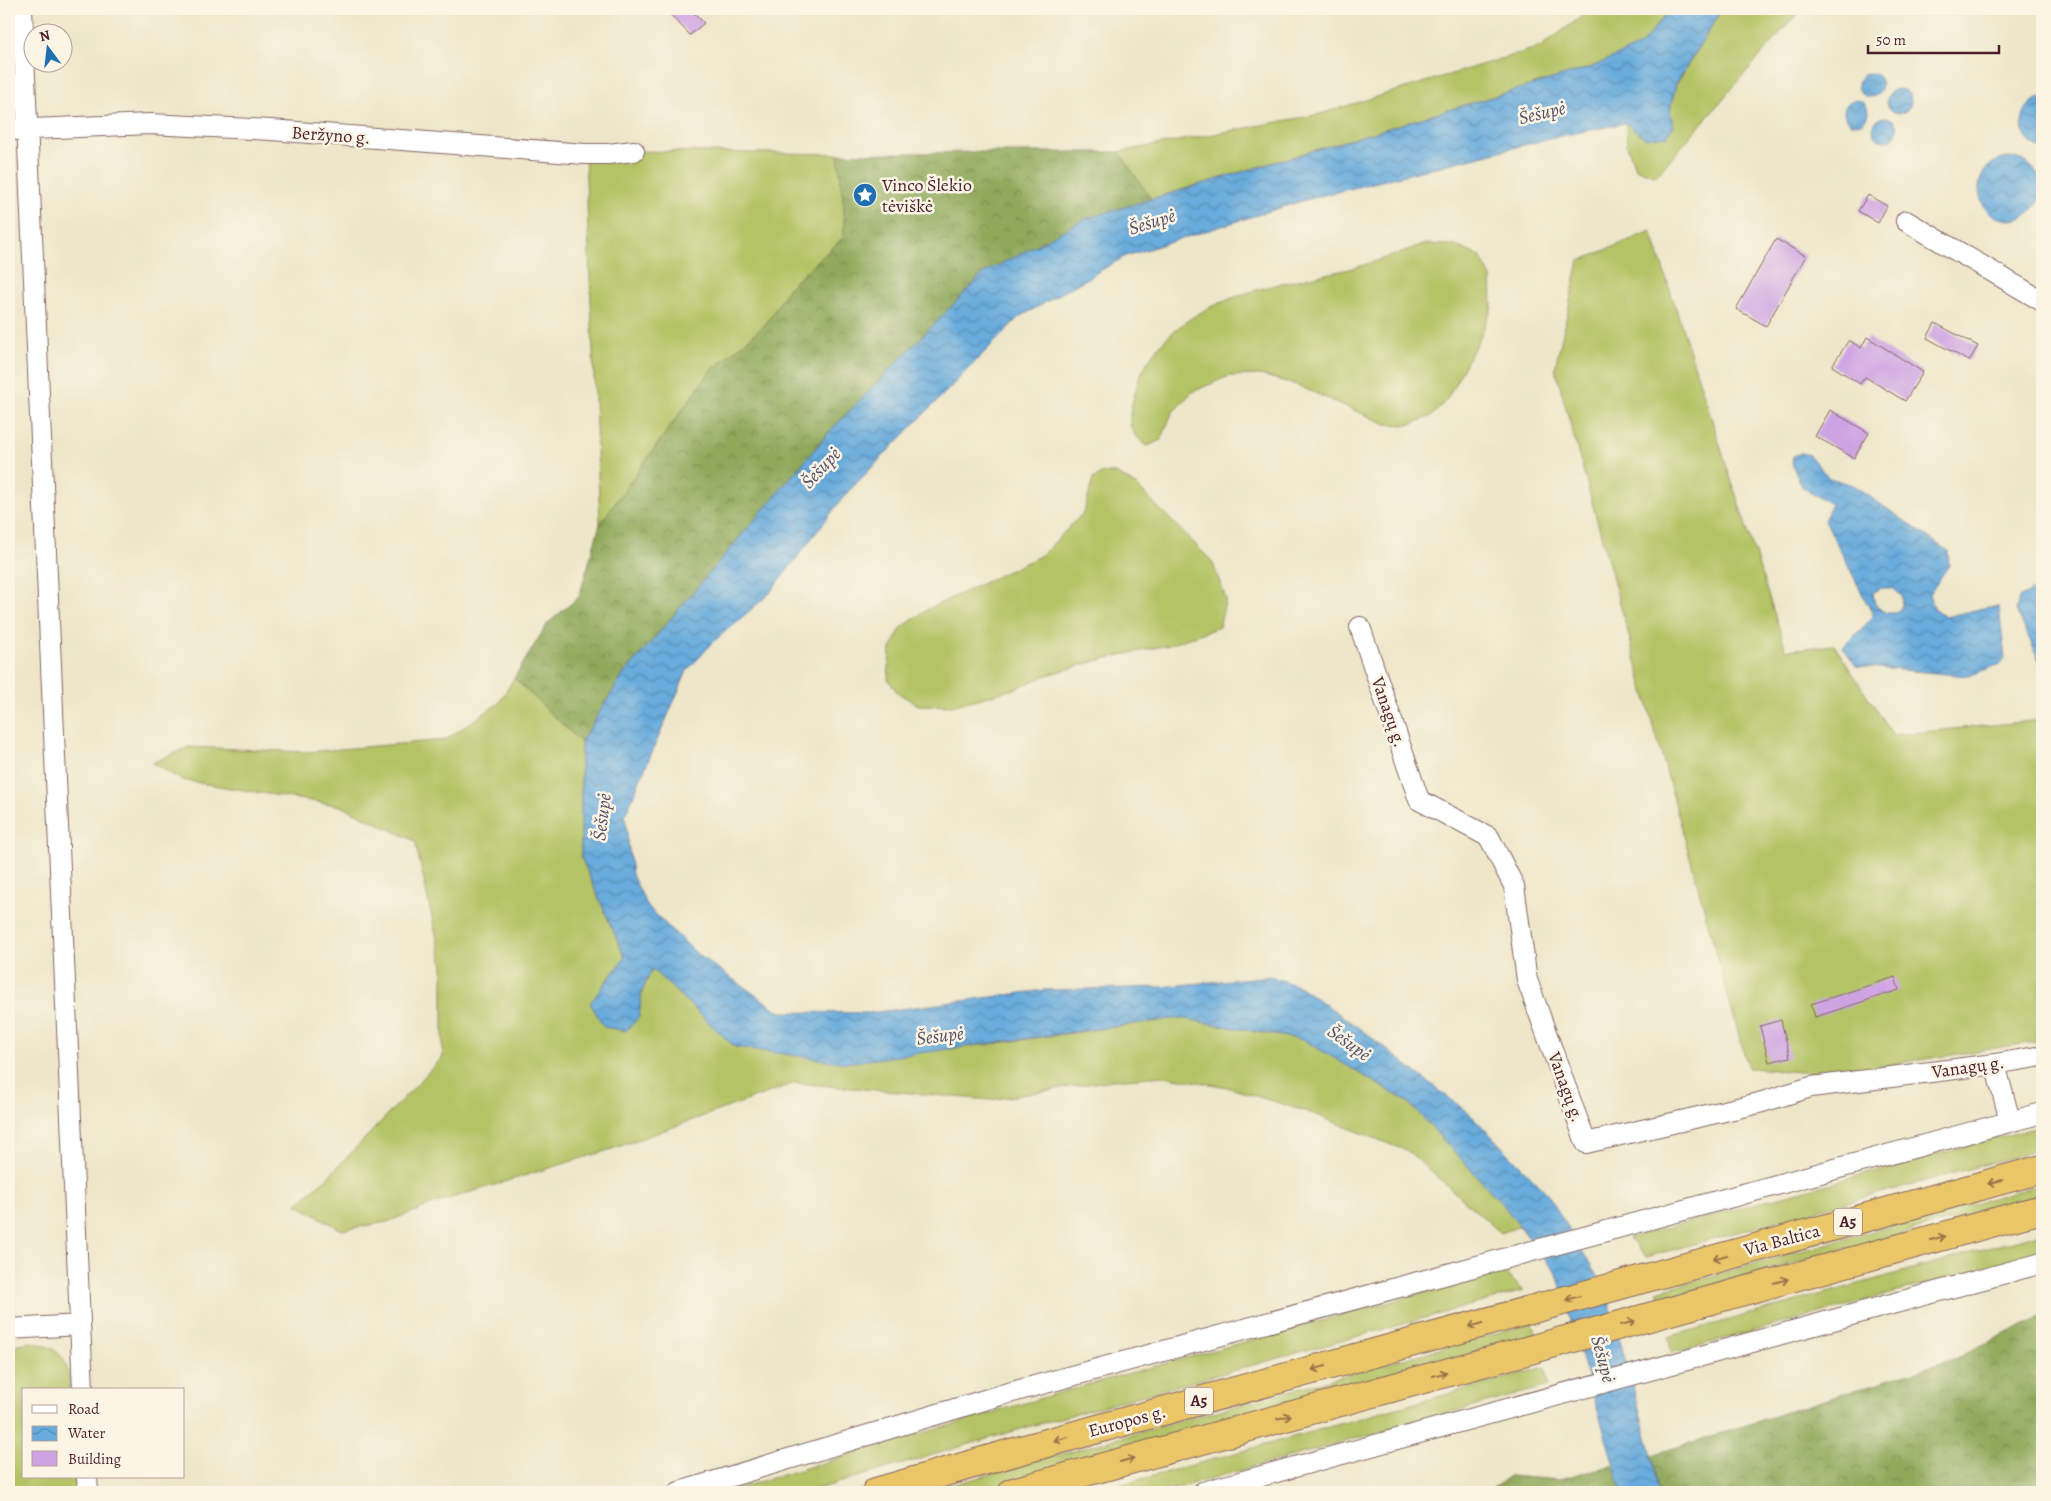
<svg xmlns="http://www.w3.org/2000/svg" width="2051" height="1501" font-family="Alegreya,serif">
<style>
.grass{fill:#b4c365;stroke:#7f7148}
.forest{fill:url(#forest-crowns);stroke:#6c6442}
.water{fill:url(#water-waves);stroke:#586584;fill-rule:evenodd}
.building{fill:#cea3e3}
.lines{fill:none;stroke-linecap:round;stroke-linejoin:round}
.minor-casing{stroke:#836562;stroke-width:22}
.motorway-casing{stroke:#836562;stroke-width:30}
.minor{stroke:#fff;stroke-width:20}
.motorway{stroke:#ebc669;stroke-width:28}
.oneway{stroke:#9a724a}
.labels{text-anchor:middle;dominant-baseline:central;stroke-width:5;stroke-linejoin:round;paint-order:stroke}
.shield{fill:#fcf5e5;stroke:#7f5f63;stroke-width:1}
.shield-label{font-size:16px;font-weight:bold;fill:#4a1f2b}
.street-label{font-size:18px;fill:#4a1f2b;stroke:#fcf5e5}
.poi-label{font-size:18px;fill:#4a1f2b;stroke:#fcf5e5;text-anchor:start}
.water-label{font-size:19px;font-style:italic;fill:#545069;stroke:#fcf5e5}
</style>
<defs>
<pattern id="forest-crowns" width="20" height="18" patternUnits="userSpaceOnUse" patternTransform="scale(1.25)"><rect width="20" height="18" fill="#8fa95a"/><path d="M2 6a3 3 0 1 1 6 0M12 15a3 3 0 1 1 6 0" fill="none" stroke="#77894b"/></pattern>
<pattern id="water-waves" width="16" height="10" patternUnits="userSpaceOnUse" patternTransform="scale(1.25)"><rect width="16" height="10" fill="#67abdc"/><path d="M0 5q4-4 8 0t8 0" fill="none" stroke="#578bb3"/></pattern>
</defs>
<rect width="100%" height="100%" fill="#fcf5e5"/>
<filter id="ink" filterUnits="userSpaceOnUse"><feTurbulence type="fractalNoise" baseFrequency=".02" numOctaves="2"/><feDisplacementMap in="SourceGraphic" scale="10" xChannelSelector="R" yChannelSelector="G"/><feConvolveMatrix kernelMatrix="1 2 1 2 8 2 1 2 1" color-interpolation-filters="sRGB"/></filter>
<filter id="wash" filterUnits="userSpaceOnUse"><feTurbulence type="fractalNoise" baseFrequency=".0096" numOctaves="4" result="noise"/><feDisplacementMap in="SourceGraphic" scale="20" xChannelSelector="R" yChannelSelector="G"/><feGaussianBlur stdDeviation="1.12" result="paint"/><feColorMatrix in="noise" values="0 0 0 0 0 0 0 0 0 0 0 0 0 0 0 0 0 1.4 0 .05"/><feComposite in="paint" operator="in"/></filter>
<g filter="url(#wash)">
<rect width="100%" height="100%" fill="#ede6c9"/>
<path class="grass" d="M1592,9H1670L1642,44L1592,67L1151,199L1119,152L1320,114L1540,47Z
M1722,9H1801L1656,176L1635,168L1627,145L1626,123L1645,138L1673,126L1670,110L1675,87Z
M634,151L838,154L844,208V237L790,286L766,324L709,373L600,524L585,154Z
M1651,231L1786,650L1834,645L1893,735L2042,720V1041L1828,1074L1748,1068L1555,368L1579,261Z
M1424,244L1454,245L1480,256L1491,277L1492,307L1480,337L1447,399L1432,416L1408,425L1386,424L1294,384L1260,375L1229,376L1192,392L1172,413L1161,440L1148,446C1128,435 1127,418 1134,397C1136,389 1138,380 1142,372C1180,297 1271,286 1345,270C1371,264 1398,253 1424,244Z
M1103,473H1116L1137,486L1212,561L1226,599L1219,627L1169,645L1103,659L1047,675L1014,689L952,706L918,705L898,693L888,680L890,651L901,628L928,609L1042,555L1084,512L1093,479Z
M514,678L581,742V857L625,958L602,986L639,1017L642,991L652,969L735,1047L985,1045L1179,1018L1304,1040L1408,1102L1500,1201L1520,1226L1501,1233L1409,1152L1314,1114L1227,1087L1164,1076L1112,1080L990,1100L795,1083L615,1148L442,1201L387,1222L342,1230L296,1204L327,1178L443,1057V966L415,841L341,806L182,780L152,763L189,747L306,752L445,740L499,703Z
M2042,1126V1149L1646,1257L1629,1238Z
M2042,1184V1195L1660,1300L1657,1291Z
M2042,1233V1253L1672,1353L1668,1337Z
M1504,1271L1523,1291L1031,1426L807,1492H725L1079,1387Z
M1532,1323L1536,1335L973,1492H926Z
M30,1342C61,1347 69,1359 70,1390H24V1477H75V1492H9V1346Z
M1545,1367L1548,1386L1162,1492H1095Z"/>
<path class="forest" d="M978,152H1119L1151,199L1085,219L984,273L830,431L623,675L581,742L514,678L548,623L579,597L600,524L709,373L766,324L790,286L844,237V208L838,154Z
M2042,1316V1492H1658L1652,1455L1953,1359Z
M1614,1464L1622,1492H1487L1511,1476L1560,1480Z"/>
<path class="water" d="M1670,9H1722L1676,84L1670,110L1673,126L1667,136L1645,138L1626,123L1560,136L1305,200L1126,256L1018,318L845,495L769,594L713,642L687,671L625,815L632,875L648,907L697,954L780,1012L870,1013L1044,990L1161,987L1271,976L1300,987L1359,1028L1471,1115L1547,1193L1606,1290L1652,1455L1658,1492H1622L1557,1274L1500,1201L1408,1102L1304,1040L1179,1018L846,1063L735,1047L652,969L642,991L639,1017L626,1031L604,1027L590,1003L625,958L581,857V742L623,675L830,431L984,273L1085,219L1592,67L1642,44Z
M1858 85a12 12 0 1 1 24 0a12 12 0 1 1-24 0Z
M1887 101a12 12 0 1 1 24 0a12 12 0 1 1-24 0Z
M2042,97V149C2015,141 2016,105 2042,97Z
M1844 112a12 12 0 1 1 24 0a12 12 0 1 1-24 0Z
M1873 129a12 12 0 1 1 24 0a12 12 0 1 1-24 0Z
M1979 189a31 31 0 1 1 62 0a31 31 0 1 1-62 0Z
M1801,453L1809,455L1829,478L1853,485L1948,551L1949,565L1929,595L1935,609L1945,617L1988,607H1999L2005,658L2000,664L1969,676L1856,666L1843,647L1872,618V613L1825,520L1831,504L1801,486L1792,463L1793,456ZM1880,588H1893L1902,597L1901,608L1895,613H1886L1875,604L1873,593Z
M2039,587L2042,589V661L2039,660L2016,610L2019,598Z"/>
<g id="blocks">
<path class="building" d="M665,9H690L704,23L690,35Z
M1868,195L1887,206L1878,223L1858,211Z
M1776,239L1806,256L1766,326L1736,309Z
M1935,323L1978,346L1969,361L1927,338Z
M1867,337L1923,372L1905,401L1865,377L1860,384L1832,366L1849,340L1861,348Z
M1830,410L1869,433L1854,458L1815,436Z
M1895,977L1899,990L1815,1017L1811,1004Z
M1781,1020L1790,1057L1769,1062L1760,1026Z"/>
</g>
</g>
<g filter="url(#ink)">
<use href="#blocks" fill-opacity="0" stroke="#836562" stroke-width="1"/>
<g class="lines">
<g class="minor-casing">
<path id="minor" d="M22,9L83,1390
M9,130L150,124L271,130L585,154H608L634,151
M1906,221L2042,301
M1360,627L1419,800L1489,837L1514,886L1527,980L1586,1143L1759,1103L1811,1087L1995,1064L2042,1056
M1995,1064L2010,1121
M9,1329L80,1325
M87,1477L88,1492
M679,1492L1001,1395L2042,1113
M1203,1492L2042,1263"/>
</g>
<g class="motorway-casing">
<path id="motorway" d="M876,1492L1025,1449L2042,1169
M1013,1492L2042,1209"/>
</g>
<use href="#minor" class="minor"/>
<use href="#motorway" class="motorway"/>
</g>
<defs><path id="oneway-shaft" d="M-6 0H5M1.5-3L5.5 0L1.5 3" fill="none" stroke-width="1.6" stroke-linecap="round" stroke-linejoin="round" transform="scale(1.25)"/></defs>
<g class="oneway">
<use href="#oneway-shaft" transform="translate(1995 1182) rotate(165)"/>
<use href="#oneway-shaft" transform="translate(1938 1238) rotate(-15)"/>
<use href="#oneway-shaft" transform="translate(1720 1257) rotate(165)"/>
<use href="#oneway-shaft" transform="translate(1781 1281) rotate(-15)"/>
<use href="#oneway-shaft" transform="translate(1573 1298) rotate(165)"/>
<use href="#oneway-shaft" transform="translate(1628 1323) rotate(-15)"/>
<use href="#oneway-shaft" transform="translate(1476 1325) rotate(165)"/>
<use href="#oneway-shaft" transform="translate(1319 1368) rotate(165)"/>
<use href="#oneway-shaft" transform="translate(1440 1374) rotate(-15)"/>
<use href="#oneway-shaft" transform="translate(1284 1417) rotate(-15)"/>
<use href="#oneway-shaft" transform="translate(1061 1439) rotate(165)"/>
<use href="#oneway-shaft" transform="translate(1127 1460) rotate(-16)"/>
</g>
</g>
<defs>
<g id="sight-disc" transform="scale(1.25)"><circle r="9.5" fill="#1f6fb2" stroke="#fcf5e5"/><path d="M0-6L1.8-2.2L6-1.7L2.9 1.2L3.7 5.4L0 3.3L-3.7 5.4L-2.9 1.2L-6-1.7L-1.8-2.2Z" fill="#fff"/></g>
</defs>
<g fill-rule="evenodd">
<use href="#sight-disc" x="865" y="195"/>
</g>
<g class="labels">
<g class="shield">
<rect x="1834" y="1208.5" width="28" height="27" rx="4"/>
<rect x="1185" y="1387.5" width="28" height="27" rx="4"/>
</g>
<g class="shield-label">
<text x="1848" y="1222">A5</text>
<text x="1199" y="1401">A5</text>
</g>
<g class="street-label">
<text transform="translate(331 135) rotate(4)">Beržyno g.</text>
<text transform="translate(1389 712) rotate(71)">Vanagų g.</text>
<text transform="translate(1968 1067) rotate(-8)">Vanagų g.</text>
<text transform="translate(1566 1087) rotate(70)">Vanagų g.</text>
<text transform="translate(1782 1240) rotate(-15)">Via Baltica</text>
<text transform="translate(1127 1421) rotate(-15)">Europos g.</text>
</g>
<g class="poi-label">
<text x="882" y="185">Vinco Šlekio<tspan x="882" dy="21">tėviškė</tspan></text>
</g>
<g class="water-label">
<text transform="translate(1542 113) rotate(-13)">Šešupė</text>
<text transform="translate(1152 222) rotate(-17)">Šešupė</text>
<text transform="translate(821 468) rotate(-47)">Šešupė</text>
<text transform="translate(602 817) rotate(-83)">Šešupė</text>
<text transform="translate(940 1036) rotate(-7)">Šešupė</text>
<text transform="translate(1349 1043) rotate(36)">Šešupė</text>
<text transform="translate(1603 1359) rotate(75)">Šešupė</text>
</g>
</g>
<rect width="2051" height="1501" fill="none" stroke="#fcf5e5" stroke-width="30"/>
<rect x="22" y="1388" width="162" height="90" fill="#fcf5e5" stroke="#b59f9b"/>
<rect x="32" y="1405" width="25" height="8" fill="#ffffff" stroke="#b59f9b"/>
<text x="68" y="1414" font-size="15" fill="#4a1f2b">Road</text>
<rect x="32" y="1426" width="25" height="15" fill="url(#water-waves)" stroke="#b59f9b"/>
<text x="68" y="1438" font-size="15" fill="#4a1f2b">Water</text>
<rect x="32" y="1451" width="25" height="15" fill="#cea3e3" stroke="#b59f9b"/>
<text x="68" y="1464" font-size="15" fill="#4a1f2b">Building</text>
<g transform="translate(48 48) rotate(345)"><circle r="24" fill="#fcf5e5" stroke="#b59f9b"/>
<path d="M0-4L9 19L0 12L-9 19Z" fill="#1f6fb2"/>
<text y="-8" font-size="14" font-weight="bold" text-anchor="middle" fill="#4a1f2b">N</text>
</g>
<path d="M1868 45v8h131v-8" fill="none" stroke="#4a1f2b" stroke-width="2.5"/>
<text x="1876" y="45" font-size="15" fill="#4a1f2b" stroke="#fcf5e5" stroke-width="4" paint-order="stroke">50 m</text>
</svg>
